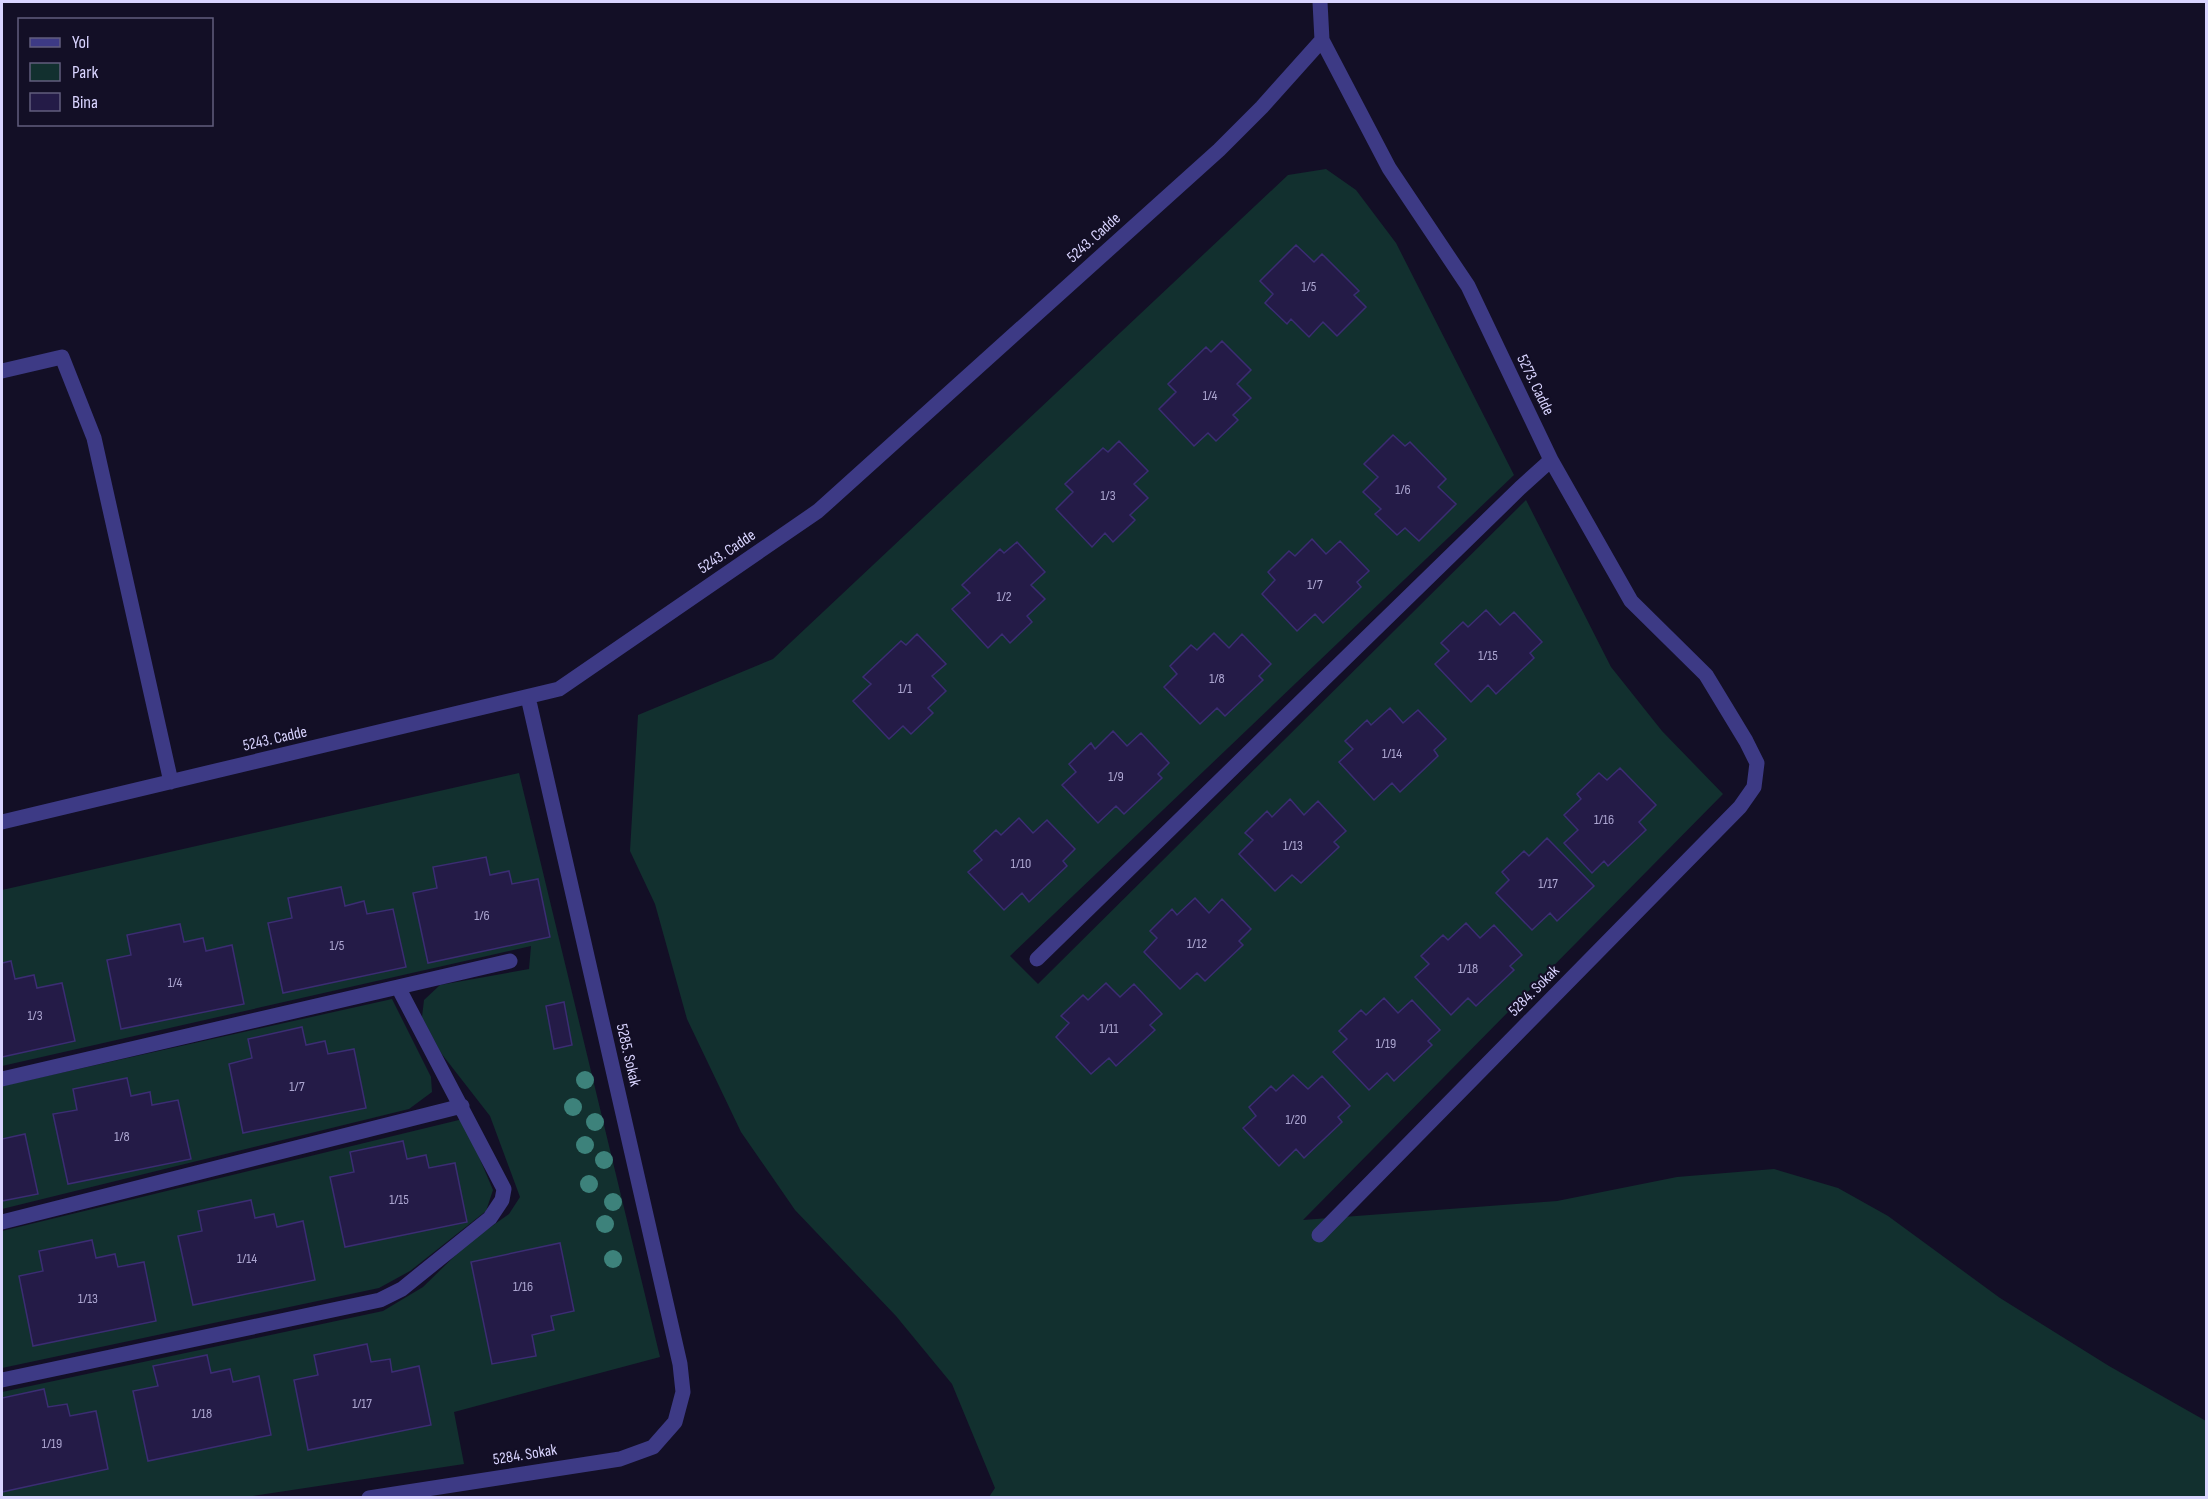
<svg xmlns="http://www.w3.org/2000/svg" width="2208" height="1499" font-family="'Sofia Sans Condensed',sans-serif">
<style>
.green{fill:#12302f}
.building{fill:#241b47;stroke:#3b2d73;stroke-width:1.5}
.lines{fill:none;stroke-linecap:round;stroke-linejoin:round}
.minor{stroke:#3d3a85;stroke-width:15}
.tree{fill:#3d827b}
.labels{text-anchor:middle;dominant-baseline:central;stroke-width:4.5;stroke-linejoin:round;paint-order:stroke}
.number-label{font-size:14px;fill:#aca6d1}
.street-label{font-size:16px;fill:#d9d4ff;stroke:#130f26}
</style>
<rect width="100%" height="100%" fill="#130f26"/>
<path class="green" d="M1326,169L1356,190L1396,243L1514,475L1010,956L1038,984L1526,500L1611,667L1662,731L1723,794L1303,1220L1557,1201L1677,1177L1774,1169L1838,1188L1888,1216L2000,1298L2109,1366L2206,1421V1497H989L995,1488L952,1384L896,1316L795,1210L741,1132L687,1019L655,904L630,851L638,715L773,659L1288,175Z
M519,773L660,1357L454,1412L464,1464L246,1497H2V1392L383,1311L423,1287L468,1243L509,1214L520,1197L490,1116L441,1053L422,1017L424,1000L440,985L529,969L531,946L2,1066V890Z
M392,999L431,1077L432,1092L409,1109L2,1209V1086Z
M463,1119L493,1190L486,1211L410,1271L379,1288L2,1368V1231Z"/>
<path class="building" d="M1296,245L1314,262L1322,254L1359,291L1354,295L1366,307L1337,336L1323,322L1309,337L1291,319L1287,324L1265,303L1273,294L1260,281Z
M1222,341L1251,370L1237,384L1251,398L1233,415L1238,420L1216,441L1208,433L1194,446L1159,409L1176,392L1168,384L1206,347L1211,352Z
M1393,435L1405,446L1410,442L1446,479L1438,487L1456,504L1419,541L1405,528L1397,535L1375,514L1381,509L1363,492L1378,477L1364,464Z
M1119,441L1148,471L1134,484L1148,498L1130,515L1135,520L1113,542L1105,533L1092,547L1056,509L1073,492L1065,484L1103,448L1108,452Z
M1312,539L1326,554L1340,541L1369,571L1357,582L1361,587L1323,623L1315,614L1297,631L1262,594L1275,580L1268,572L1289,551L1295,556Z
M1017,542L1045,572L1031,585L1045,599L1027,616L1032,622L1010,643L1002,634L988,648L952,609L970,593L962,585L1000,549L1004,553Z
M1486,610L1500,625L1514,612L1542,642L1530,653L1534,658L1496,694L1488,685L1471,702L1435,664L1449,651L1441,643L1463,622L1468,627Z
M1214,633L1229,648L1242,634L1271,664L1259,676L1263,680L1225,716L1217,708L1200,724L1164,687L1177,674L1170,666L1191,645L1197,650Z
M917,634L946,664L932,676L946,691L928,708L933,713L911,734L903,726L889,739L853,701L871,684L863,677L901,641L906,645Z
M1390,708L1403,723L1418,710L1446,739L1434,750L1438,756L1400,792L1392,783L1374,800L1339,762L1353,749L1345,741L1367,720L1371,725Z
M1113,731L1127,746L1141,733L1169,763L1158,774L1162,778L1124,814L1116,806L1098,823L1062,785L1076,772L1069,764L1091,743L1095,749Z
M1620,768L1656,805L1639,822L1646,830L1608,866L1604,861L1592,873L1564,843L1578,830L1564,815L1581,799L1577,794L1599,773L1607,780Z
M1290,799L1304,815L1318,801L1346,831L1334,842L1339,847L1301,883L1292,875L1275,891L1239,854L1253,840L1245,833L1267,811L1272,817Z
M1019,818L1033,833L1047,820L1075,849L1063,861L1067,866L1029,902L1022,893L1004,910L968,872L982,860L974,851L996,830L1001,835Z
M1547,838L1594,886L1557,921L1550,913L1532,930L1496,893L1509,880L1502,872L1524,851L1529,856Z
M486,857L490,875L509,871L512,884L538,879L550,937L428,963L413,893L437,888L433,867Z
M341,887L345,906L364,901L367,914L393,909L406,967L283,993L268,923L292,918L288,898Z
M1195,898L1209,913L1222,899L1251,929L1239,941L1243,945L1205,981L1197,973L1180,989L1144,952L1157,938L1150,931L1172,909L1177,915Z
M1466,923L1480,938L1494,925L1522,955L1510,966L1514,970L1476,1006L1468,998L1451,1015L1415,977L1429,964L1421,956L1443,935L1448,940Z
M180,924L184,942L203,938L206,951L232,945L244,1004L121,1029L107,960L131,955L127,935Z
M11,961L15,979L34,975L37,988L62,983L75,1041L2,1057V963Z
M1106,983L1120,997L1134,984L1162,1014L1150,1025L1155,1030L1116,1066L1109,1058L1091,1074L1056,1037L1069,1023L1061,1016L1083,995L1088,1000Z
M1384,998L1398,1013L1412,1000L1440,1030L1428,1041L1432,1045L1394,1081L1387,1073L1369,1090L1333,1052L1347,1039L1339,1031L1361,1010L1366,1015Z
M564,1002L572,1045L554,1049L546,1006Z
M302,1027L306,1045L325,1041L328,1054L354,1049L366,1108L243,1133L229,1064L252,1058L248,1039Z
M1293,1075L1308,1089L1322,1076L1350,1106L1338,1117L1342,1122L1304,1158L1296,1149L1279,1166L1243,1128L1256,1116L1249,1107L1271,1086L1276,1091Z
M127,1078L131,1096L150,1092L152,1105L178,1100L191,1159L68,1184L53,1114L77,1110L73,1089Z
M25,1134L38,1194L2,1201V1139Z
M403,1141L407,1159L426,1155L429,1168L455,1163L467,1222L345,1247L330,1177L354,1172L350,1152Z
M251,1200L255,1218L274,1214L277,1227L303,1221L315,1280L193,1305L178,1236L202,1231L198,1211Z
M92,1240L96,1258L115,1254L118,1267L144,1262L156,1321L33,1346L19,1276L43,1271L39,1251Z
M560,1243L574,1311L551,1316L554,1330L532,1335L536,1356L492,1364L471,1262Z
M367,1344L371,1362L390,1359L392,1372L419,1366L431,1425L308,1450L294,1380L318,1375L314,1355Z
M207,1355L211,1373L230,1369L233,1382L259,1376L271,1435L148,1461L133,1391L158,1386L153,1366Z
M44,1389L48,1407L67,1404L70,1416L96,1411L108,1469L2,1492V1398Z"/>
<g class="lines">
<path class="minor" d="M2,371L62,357L94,438L171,782
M2,822L559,689L818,511L1219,150L1262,107L1322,40
M1037,959L1520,488L1551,460
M2,1079L510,961
M2,1222L462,1106
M1319,1235L1740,807L1754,787L1757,763L1746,741L1706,675L1631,601L1551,460L1468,286L1389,168L1322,40L1320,2
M2,1380L380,1300L402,1289L490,1218L502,1200L504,1189L398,987
M369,1498L620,1459L653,1447L675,1422L683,1392L680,1364L528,697"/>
</g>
<g class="tree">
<circle cx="585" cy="1080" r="9"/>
<circle cx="573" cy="1107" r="9"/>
<circle cx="595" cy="1122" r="9"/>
<circle cx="585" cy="1145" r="9"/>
<circle cx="604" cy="1160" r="9"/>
<circle cx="589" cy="1184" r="9"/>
<circle cx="613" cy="1202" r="9"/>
<circle cx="605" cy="1224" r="9"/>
<circle cx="613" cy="1259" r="9"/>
</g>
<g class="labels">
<g class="number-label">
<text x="1309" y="286">1/5</text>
<text x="1210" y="395">1/4</text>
<text x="1403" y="489">1/6</text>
<text x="1108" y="495">1/3</text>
<text x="1315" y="584">1/7</text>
<text x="1004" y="596">1/2</text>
<text x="1488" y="655">1/15</text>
<text x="1217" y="678">1/8</text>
<text x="905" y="688">1/1</text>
<text x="1392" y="753">1/14</text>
<text x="1116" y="776">1/9</text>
<text x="1604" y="819">1/16</text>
<text x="1293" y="845">1/13</text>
<text x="1021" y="863">1/10</text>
<text x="1548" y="883">1/17</text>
<text x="482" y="915">1/6</text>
<text x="1197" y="943">1/12</text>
<text x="337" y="945">1/5</text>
<text x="1468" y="968">1/18</text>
<text x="175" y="982">1/4</text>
<text x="35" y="1015">1/3</text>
<text x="1109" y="1028">1/11</text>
<text x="1386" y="1043">1/19</text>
<text x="297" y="1086">1/7</text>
<text x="1296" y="1119">1/20</text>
<text x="122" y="1136">1/8</text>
<text x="399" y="1199">1/15</text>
<text x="247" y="1258">1/14</text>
<text x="523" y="1286">1/16</text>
<text x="88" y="1298">1/13</text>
<text x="362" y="1403">1/17</text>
<text x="202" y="1413">1/18</text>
<text x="52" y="1443">1/19</text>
</g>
<g class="street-label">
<text transform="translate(1094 238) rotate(-42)">5243. Cadde</text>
<text transform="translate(1535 385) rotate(64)">5273. Cadde</text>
<text transform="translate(727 552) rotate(-34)">5243. Cadde</text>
<text transform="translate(275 739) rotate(-13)">5243. Cadde</text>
<text transform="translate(1534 991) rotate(-45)">5284. Sokak</text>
<text transform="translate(628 1055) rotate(77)">5285. Sokak</text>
<text transform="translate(525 1455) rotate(-9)">5284. Sokak</text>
</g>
</g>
<rect width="2208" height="1499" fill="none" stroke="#d9d4ff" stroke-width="6"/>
<rect x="18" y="18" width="195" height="108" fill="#130f26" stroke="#625e7d" stroke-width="1.5"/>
<rect x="30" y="38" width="30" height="9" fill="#3d3a85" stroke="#625e7d" stroke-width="1.5"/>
<text x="72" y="48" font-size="18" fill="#d9d4ff">Yol</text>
<rect x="30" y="63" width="30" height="18" fill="#12302f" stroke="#625e7d" stroke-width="1.5"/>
<text x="72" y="78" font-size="18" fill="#d9d4ff">Park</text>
<rect x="30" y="93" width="30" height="18" fill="#241b47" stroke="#625e7d" stroke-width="1.5"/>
<text x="72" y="108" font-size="18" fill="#d9d4ff">Bina</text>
</svg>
